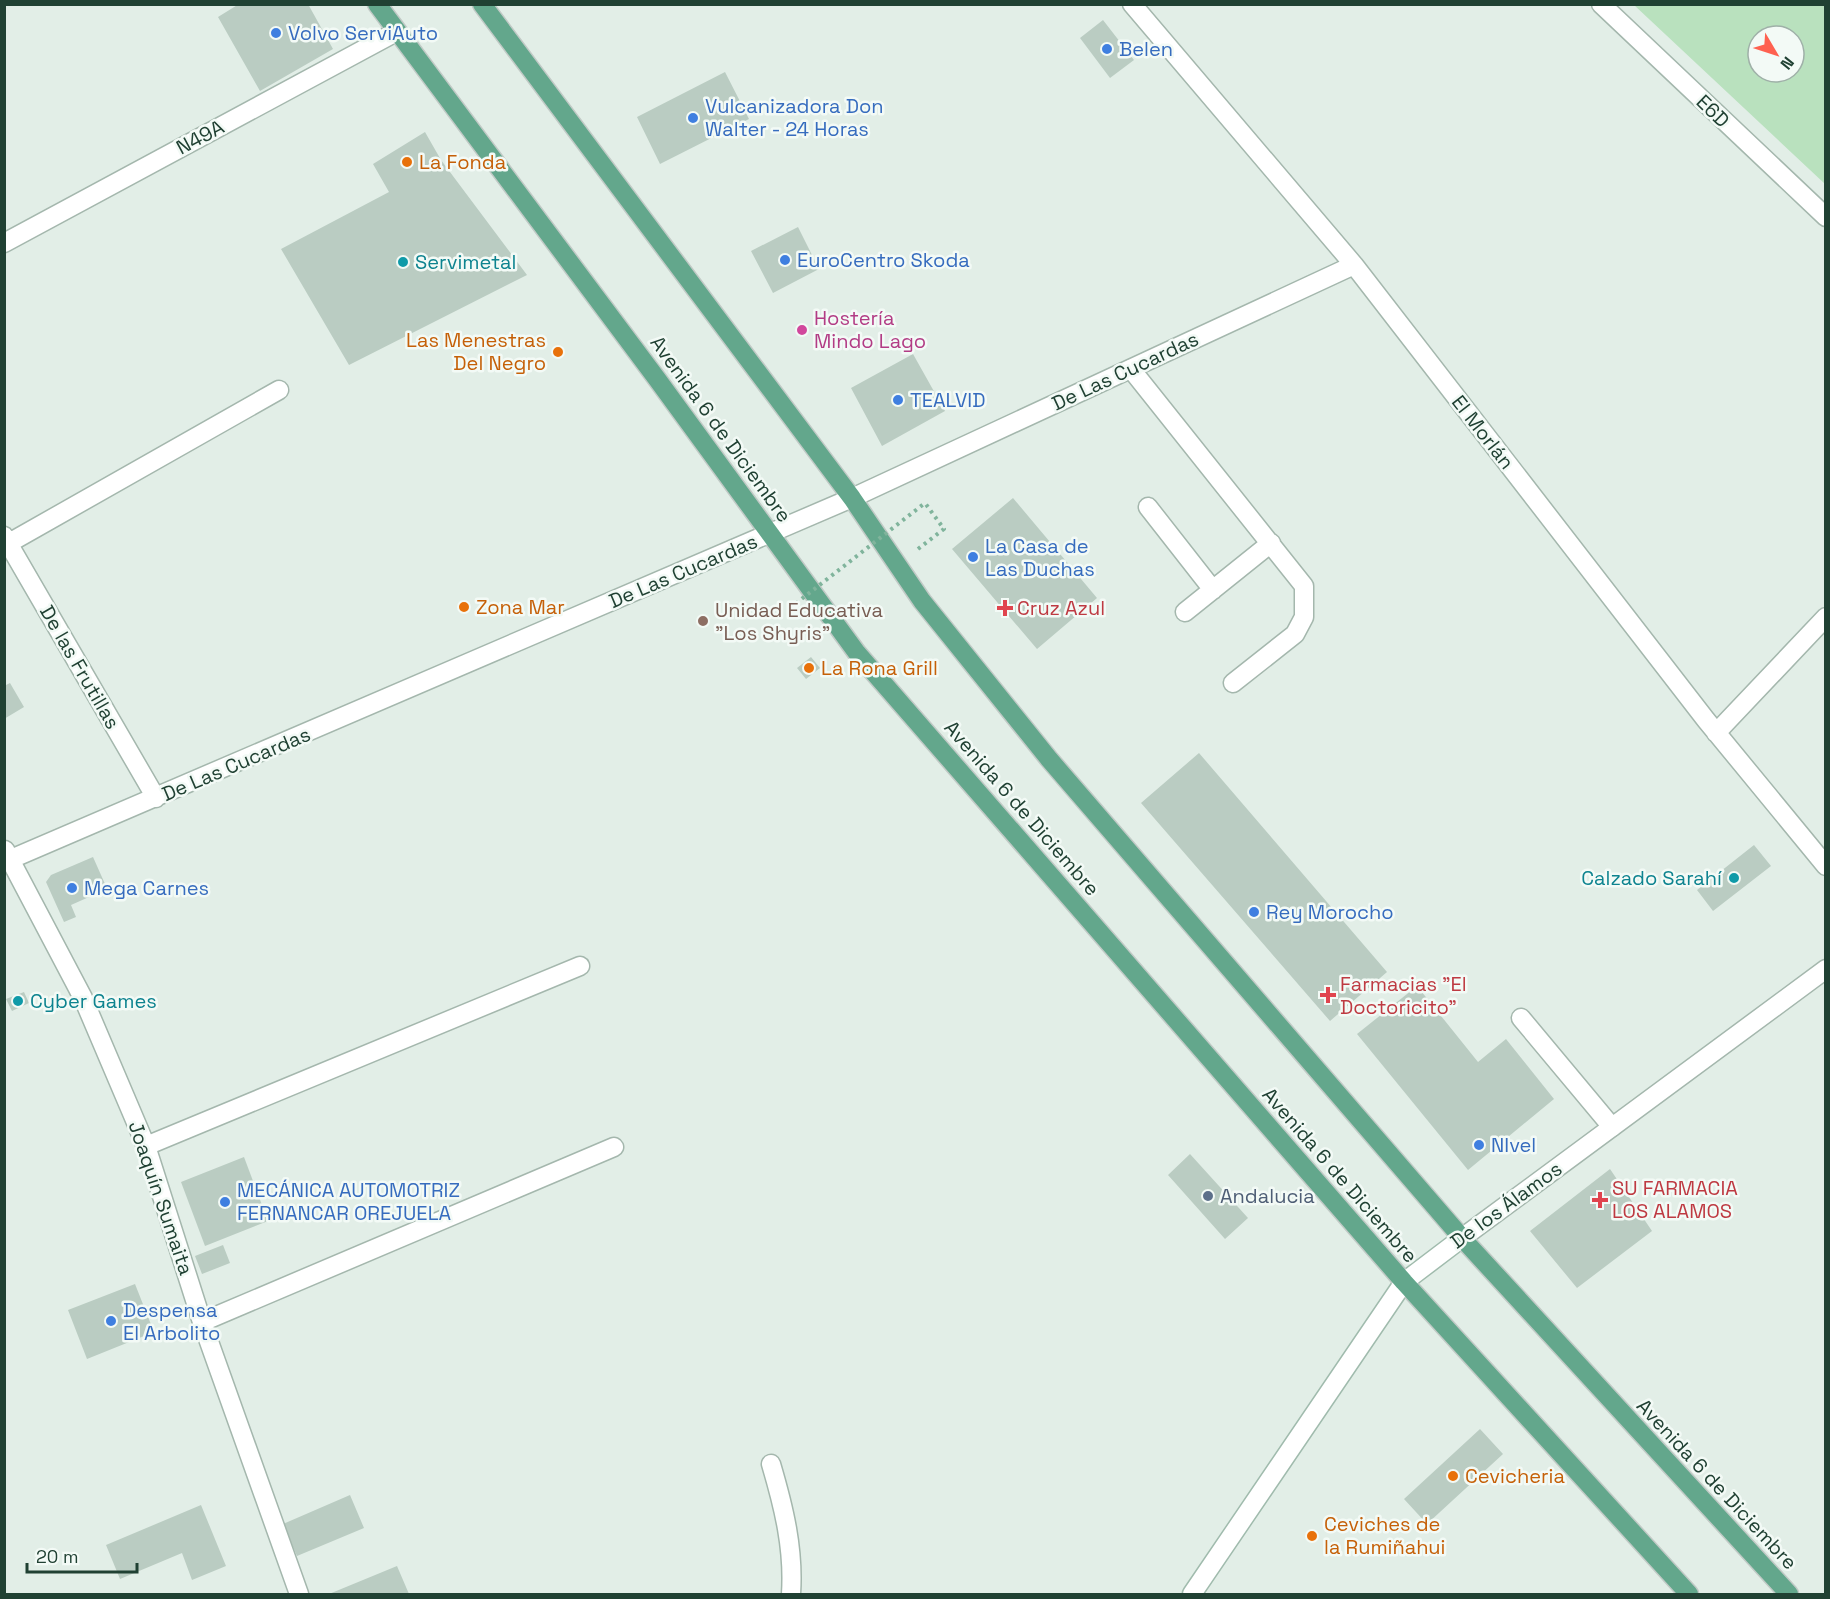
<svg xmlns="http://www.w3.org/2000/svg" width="1830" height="1599" font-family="'Space Grotesk',sans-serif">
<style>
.green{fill:#b9e1be;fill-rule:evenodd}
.building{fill:#baccc2}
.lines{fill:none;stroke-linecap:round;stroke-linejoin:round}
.lane-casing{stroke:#a4b7ad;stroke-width:21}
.street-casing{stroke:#a4b7ad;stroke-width:21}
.secondary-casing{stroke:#a0bbad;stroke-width:21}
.primary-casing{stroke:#c1cac6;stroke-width:21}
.path{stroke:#80b49c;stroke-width:4;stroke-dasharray:3 4.5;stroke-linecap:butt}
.lane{stroke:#fff;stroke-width:18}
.street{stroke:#fff;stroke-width:18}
.secondary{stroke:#fff;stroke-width:18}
.primary{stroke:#63a78c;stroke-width:18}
.path-bridge{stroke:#80b49c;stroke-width:4;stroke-dasharray:3 4.5;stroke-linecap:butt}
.shop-dot{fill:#3f7fe0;stroke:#f3faf6;stroke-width:2}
.food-dot{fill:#e8710a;stroke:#f3faf6;stroke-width:2}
.culture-dot{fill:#0f9aa8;stroke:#f3faf6;stroke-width:2}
.hotel-dot{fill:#d1479c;stroke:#f3faf6;stroke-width:2}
.health-dot{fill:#e0444e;stroke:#f3faf6;stroke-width:2}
.education-dot{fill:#8d6e63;stroke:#f3faf6;stroke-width:2}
.service-dot{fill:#5c6f8a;stroke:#f3faf6;stroke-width:2}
.labels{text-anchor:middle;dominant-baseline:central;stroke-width:5;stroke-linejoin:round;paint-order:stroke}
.shop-label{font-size:20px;fill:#366cbe;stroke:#f3faf6;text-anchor:start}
.street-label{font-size:20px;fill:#204133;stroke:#f3faf6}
.food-label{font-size:20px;fill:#c56008;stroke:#f3faf6;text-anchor:start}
.culture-label{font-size:20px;fill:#0d838f;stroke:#f3faf6;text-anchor:start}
.hotel-label{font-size:20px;fill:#b23c85;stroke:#f3faf6;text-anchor:start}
.health-label{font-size:20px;fill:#be3a42;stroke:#f3faf6;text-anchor:start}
.education-label{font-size:20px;fill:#785e54;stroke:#f3faf6;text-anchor:start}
.service-label{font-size:20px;fill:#4e5e75;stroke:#f3faf6;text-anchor:start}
</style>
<rect width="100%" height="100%" fill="#e2eee7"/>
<path class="green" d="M1634,5H1825V184ZM1758,36H1794V72H1758Z"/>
<path class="building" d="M239,4H308L333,49L260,91L218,17Z
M1103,20L1134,60L1110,78L1080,38Z
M725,72L749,119L660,164L637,117Z
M425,132L441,160L527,275L349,365L281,249L389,192L373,164Z
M798,227L819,269L773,293L751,251Z
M913,354L945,411L882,446L851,388Z
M1013,498L1097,598L1037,649L952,549Z
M811,657L820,668L806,679L797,668Z
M10,683L24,707L4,719V686Z
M1199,753L1387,972L1330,1021L1141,803Z
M1754,845L1771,866L1713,911L1697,890Z
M93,857L105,884L87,892L89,897L71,905L76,917L64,922L46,882L51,875Z
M1417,986L1478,1062L1506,1039L1554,1099L1468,1170L1357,1034Z
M24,992L29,1003L12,1011L6,999Z
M1190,1154L1248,1218L1225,1239L1168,1175Z
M244,1157L268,1221L205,1246L181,1182Z
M1610,1169L1652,1231L1577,1288L1530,1231Z
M223,1245L230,1263L202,1274L195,1256Z
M135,1284L154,1332L87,1359L68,1310Z
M1480,1429L1503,1454L1427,1524L1404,1499Z
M350,1495L364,1528L297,1556L283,1524Z
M201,1505L226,1566L192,1580L182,1553L120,1579L106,1545Z
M397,1566L409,1594H329Z"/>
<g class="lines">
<g class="lane-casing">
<path id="lane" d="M4,243L396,32
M1131,369L1304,586V617L1295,634L1233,683
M1148,507L1213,590
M1185,612L1271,543
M1521,1018L1612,1127
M146,1146L580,966
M202,1322L614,1147"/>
</g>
<g class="street-casing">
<path id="street" d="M1132,4L1354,265L1706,720L1826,866
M1601,4L1826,217
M4,536L156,798
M9,543L279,390
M1716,733L1826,617
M5,850L83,998L146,1146L202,1322L299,1594
M4,862L852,498L1354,265
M1462,1238L1826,969
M771,1464C784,1508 794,1549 791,1594"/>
</g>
<g class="secondary-casing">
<path id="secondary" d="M1192,1594L1404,1282L1462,1238"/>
</g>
<g class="primary-casing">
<path id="primary" d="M377,4L657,379L857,653L1404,1282L1689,1594
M482,4L852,498L922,601L1049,759L1462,1238L1789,1594"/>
</g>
<path class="path" d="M918,549L944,529L925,503"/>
<use href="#lane" class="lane"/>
<use href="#street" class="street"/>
<use href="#secondary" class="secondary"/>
<use href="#primary" class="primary"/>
<path class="path-bridge" d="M790,608L925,503"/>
</g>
<g class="shop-dot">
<circle cx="276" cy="33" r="6"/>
<circle cx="1107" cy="49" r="6"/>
<circle cx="693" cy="118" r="6"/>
<circle cx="785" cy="260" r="6"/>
<circle cx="898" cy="400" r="6"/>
<circle cx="973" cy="557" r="6"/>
<circle cx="72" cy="888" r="6"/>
<circle cx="1254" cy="912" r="6"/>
<circle cx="1479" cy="1145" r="6"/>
<circle cx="225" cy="1202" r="6"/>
<circle cx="111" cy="1321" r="6"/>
</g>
<g class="food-dot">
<circle cx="407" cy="162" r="6"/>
<circle cx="558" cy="352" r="6"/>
<circle cx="464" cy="607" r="6"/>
<circle cx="809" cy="668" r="6"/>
<circle cx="1453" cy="1476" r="6"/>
<circle cx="1312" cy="1536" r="6"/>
</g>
<g class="culture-dot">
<circle cx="403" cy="262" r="6"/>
<circle cx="1734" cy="878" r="6"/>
<circle cx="18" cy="1001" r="6"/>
</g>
<circle class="hotel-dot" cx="802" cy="330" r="6"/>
<g class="health-dot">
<path d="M1002 599h6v6h6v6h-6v6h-6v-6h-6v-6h6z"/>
<path d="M1325 986h6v6h6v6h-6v6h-6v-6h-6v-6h6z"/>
<path d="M1597 1191h6v6h6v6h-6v6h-6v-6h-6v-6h6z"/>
</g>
<circle class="education-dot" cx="703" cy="621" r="6"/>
<circle class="service-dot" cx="1208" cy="1196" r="6"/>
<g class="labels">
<g class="shop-label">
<text x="288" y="33">Volvo ServiAuto</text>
<text x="1119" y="49">Belen</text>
<text x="705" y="106">Vulcanizadora Don<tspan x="705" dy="23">Walter - 24 Horas</tspan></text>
<text x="797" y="260">EuroCentro Skoda</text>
<text x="910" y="400">TEALVID</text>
<text x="985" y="546">La Casa de<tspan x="985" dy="23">Las Duchas</tspan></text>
<text x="84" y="888">Mega Carnes</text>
<text x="1266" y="912">Rey Morocho</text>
<text x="1491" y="1145">NIvel</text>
<text x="237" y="1190">MECÁNICA AUTOMOTRIZ<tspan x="237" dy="23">FERNANCAR OREJUELA</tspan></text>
<text x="123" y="1310">Despensa<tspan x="123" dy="23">El Arbolito</tspan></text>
</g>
<g class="street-label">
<text transform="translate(1713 111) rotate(44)">E6D</text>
<text transform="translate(200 137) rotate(-28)">N49A</text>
<text transform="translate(1125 371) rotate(-25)">De Las Cucardas</text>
<text transform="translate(721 429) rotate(54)">Avenida 6 de Diciembre</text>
<text transform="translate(1483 432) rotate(52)">El Morlán</text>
<text transform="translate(683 571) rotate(-23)">De Las Cucardas</text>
<text transform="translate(80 667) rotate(60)">De las Frutillas</text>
<text transform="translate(236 764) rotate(-23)">De Las Cucardas</text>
<text transform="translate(1022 808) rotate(49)">Avenida 6 de Diciembre</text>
<text transform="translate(1340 1175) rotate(49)">Avenida 6 de Diciembre</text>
<text transform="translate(161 1198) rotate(71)">Joaquín Sumaita</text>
<text transform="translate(1506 1205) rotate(-36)">De los Álamos</text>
<text transform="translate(1717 1484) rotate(47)">Avenida 6 de Diciembre</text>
</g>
<g class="food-label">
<text x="419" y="162">La Fonda</text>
<text x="546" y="340" text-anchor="end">Las Menestras<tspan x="546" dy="23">Del Negro</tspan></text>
<text x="476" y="607">Zona Mar</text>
<text x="821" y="668">La Rona Grill</text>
<text x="1465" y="1476">Cevicheria</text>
<text x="1324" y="1524">Ceviches de<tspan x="1324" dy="23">la Rumiñahui</tspan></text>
</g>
<g class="culture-label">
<text x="415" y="262">Servimetal</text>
<text x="1722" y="878" text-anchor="end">Calzado Sarahí</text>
<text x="30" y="1001">Cyber Games</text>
</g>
<g class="hotel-label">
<text x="814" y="318">Hostería<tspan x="814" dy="23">Mindo Lago</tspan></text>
</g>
<g class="health-label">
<text x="1017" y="608">Cruz Azul</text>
<text x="1340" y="984">Farmacias "El<tspan x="1340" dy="23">Doctoricito"</tspan></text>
<text x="1612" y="1188">SU FARMACIA<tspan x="1612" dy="23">LOS ALAMOS</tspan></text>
</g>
<g class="education-label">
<text x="715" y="610">Unidad Educativa<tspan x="715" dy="23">"Los Shyris"</tspan></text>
</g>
<g class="service-label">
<text x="1220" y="1196">Andalucia</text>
</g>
</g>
<rect width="1830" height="1599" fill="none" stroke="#204133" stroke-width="12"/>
<g transform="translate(1776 54) rotate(129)"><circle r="28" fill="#f3faf6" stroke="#9fb0a8" stroke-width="1.5"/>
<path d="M0-4.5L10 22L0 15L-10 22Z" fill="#fe6150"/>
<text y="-9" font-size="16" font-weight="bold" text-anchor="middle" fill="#204133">N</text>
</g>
<path d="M27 1563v9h110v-9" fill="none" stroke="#204133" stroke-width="3"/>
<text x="36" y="1563" font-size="18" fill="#204133" stroke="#f3faf6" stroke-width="4.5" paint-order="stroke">20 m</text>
</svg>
